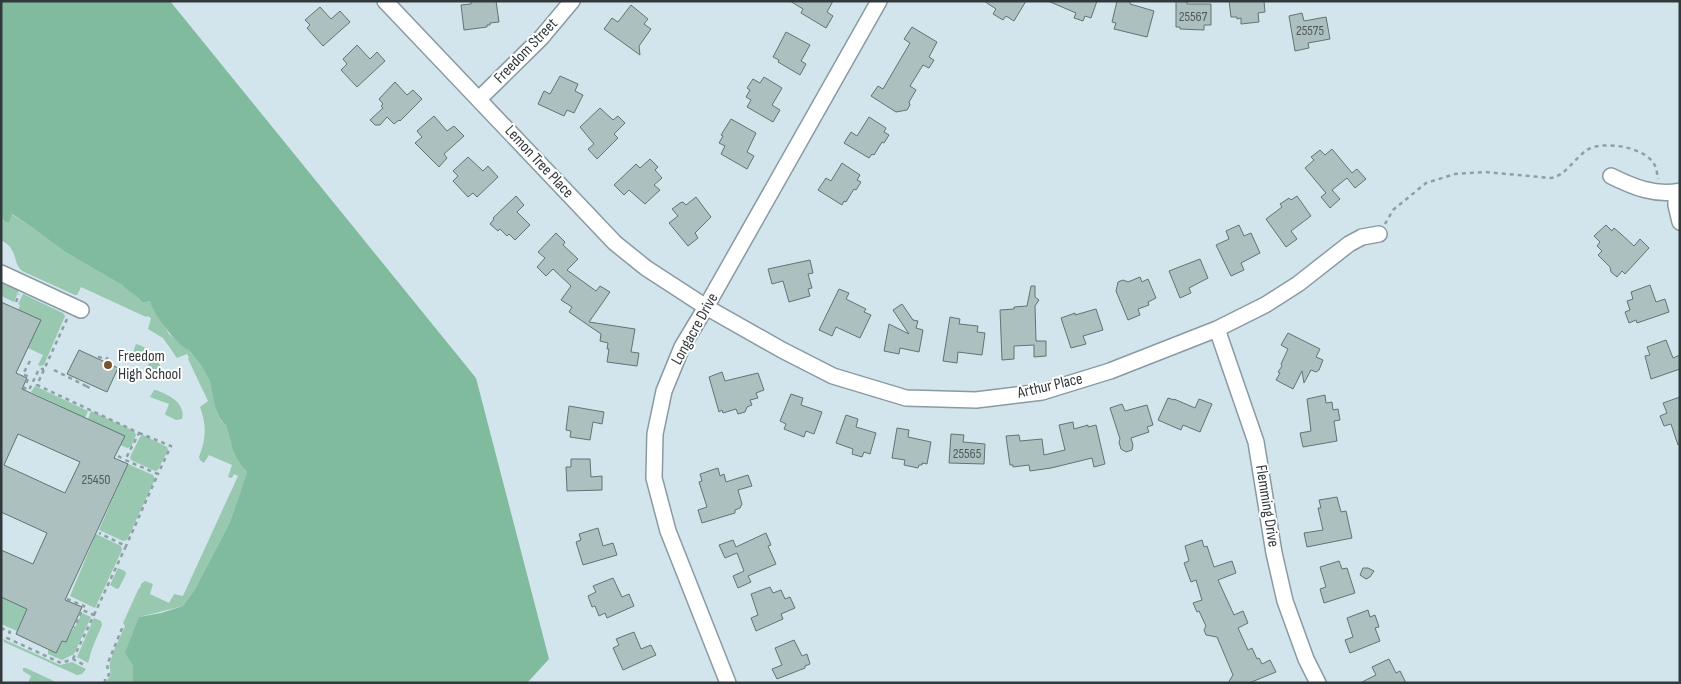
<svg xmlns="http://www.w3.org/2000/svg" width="1681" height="684" font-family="'Sofia Sans Condensed',sans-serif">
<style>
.green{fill:#98c8af}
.forest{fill:#80bb9d}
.building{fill:#acc0bf;stroke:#617473;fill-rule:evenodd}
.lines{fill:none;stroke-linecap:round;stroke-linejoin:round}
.minor-casing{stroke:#899aa2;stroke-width:18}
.path{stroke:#909fa4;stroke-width:2.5;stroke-dasharray:4 4;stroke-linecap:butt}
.minor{stroke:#fff;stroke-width:15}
.poi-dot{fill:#78542e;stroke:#fff;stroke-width:2}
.labels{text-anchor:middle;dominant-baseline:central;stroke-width:4;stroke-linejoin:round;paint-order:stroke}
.number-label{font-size:14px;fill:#505b5d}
.street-label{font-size:16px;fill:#32393c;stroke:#fff}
.poi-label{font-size:16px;fill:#32393c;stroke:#fff;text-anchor:start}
</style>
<rect width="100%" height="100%" fill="#d2e5ed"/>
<path class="green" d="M11,214L33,228L65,252L122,285C130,292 136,294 143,303L150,301L169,334L189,350L207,374L212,388L217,413L221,421L226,425C231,442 234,458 247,472L230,522L195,589L183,606L139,617L133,665V683H107V680C114,674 108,670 110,663C113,650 120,638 125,626L123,623L139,588H140L141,584L145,581L153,584L150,594L169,603L174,594L183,596L238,476L234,474L232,478L228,477L232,465L209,455L204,463L200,460L199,457C206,439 207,426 200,407L208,401L188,359L189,358L187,354L177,358L163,338L148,329L151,318L147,316L146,317L81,287L77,295H75L22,271C12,262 19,250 1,240V217L5,222Z
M1,282L19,290L14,302L1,296Z
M23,294L63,313L65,316L44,365L40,366L38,365L43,355L28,348L18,310L20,305L18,304Z
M136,344C147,346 156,357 161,367L160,371L156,373L147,369L150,359L133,352Z
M35,386L88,411L85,418L31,392Z
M154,390H156C168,395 186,402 182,419L176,420L166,415L165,414L169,404L150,397Z
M91,411L134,431L136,435L131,447L127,448L120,445L124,437L88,419Z
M143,435L167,447L168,450L158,470L155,471L131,460L130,457L140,437Z
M128,464L153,475L155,479L127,540L123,541L99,530Z
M96,534L121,546L122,550L95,608L70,596Z
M118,568L125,571L126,574L119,588L117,589L110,585Z
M1,597L27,609L17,631L1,624Z
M82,613L91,617L74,654L62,660L48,654V649L56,653L62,641L66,642L73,629H74Z
M94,618L101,621L102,625L92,649L88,663L77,657Z
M3,639L60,665L72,662L86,669L82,674L77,675L4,642Z
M23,668H26L58,683H28L31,676L23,671Z"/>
<path class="forest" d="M1,1H170L476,378L549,659L527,683H133V665L125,653L139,617L161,613L183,606L195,589L230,522L247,472C232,456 232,444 226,425C212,415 215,390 207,375C202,366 195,358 189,350C177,346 153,313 150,301L143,303C136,294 130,293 122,285L65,252L33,228L12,214L9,222H5L1,217Z"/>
<path class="building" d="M471,1H496L499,22L490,23V25H487V27L464,30L461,5L471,4Z
M790,1H833L827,12L833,16L826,28L801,13L803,9Z
M984,1H1026L1014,21L1006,16L1003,20L993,14L996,9Z
M1048,1H1097L1091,18L1085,16L1083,21L1074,18L1076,13Z
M1117,1H1130V4L1154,11L1147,37L1114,29L1116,23L1112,22Z
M1176,1H1187V4H1211V25H1204V30L1180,29V27H1176Z
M1229,1H1264L1265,12L1258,13L1259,22L1241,24V18L1237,19V17H1231Z
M631,5L648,19L644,24L651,29L639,46L640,55L604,29L612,18L618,22Z
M320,7L331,19L340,11L350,22L323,46L307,28L310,25L305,20Z
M1302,13L1304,21L1326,17L1330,39L1308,43L1309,48L1295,51L1289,16Z
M912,27L937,42L929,57L934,60L929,68L923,65L910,86L916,90L909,102L910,105L907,110L896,112L871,96L878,86L883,89L910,43L904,39Z
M786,32L810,45L801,61L806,64L800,75L778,62L779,60L773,57Z
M357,45L370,59L377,52L385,61L357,87L341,70L347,64L343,59Z
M560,76L578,84L575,91L583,95L574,113L567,110L564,116L538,104L544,91L550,94Z
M764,77L782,88L772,105L780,110L773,122L747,107L751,100L746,97L750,90L747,88L753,79L760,83Z
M395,82L407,95L413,90L422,99L400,121L399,120L394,124L387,117L380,125H375L370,120L383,108L381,106L383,104L379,99Z
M600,108L613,120L618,116L625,123L614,134L618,138L597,159L588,149L594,144L580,127Z
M434,116L447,131L454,126L464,136L444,154L447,158L439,167L415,143L422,137L417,131Z
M869,117L886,128L884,132L889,135L884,143L882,142L874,155L872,154L869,158L844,143L851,132L857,136Z
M731,119L756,133L747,152L754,156L747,169L721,154L725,146L719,143L723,136L721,135Z
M1332,149L1352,173L1357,169L1366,179L1355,188L1347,178L1332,190L1340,199L1330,208L1321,197L1326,193L1305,168L1314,160L1311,157L1320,150L1325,155Z
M468,157L483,171L488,166L498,177L477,197L473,193L468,197L453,181L458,176L453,171Z
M650,159L658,167L655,170L662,178L654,185L660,190L645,204L629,190L624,195L614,185L636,164L640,168Z
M842,163L860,175L857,180L861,182L856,190L854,189L846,202L844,201L842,205L818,190L826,178L831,181Z
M516,196L524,205L517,212L530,225L515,240L509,234L507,236L500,229L498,231L490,224L494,219L493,218Z
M1297,196L1311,216L1291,231L1297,239L1286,247L1266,219L1282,207L1280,204L1289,198L1291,200Z
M696,197L711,217L695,233L698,238L688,246L669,223L678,216L672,209L680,203L683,202L686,205Z
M1239,225L1244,236L1251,233L1260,253L1241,263L1244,270L1231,276L1216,245L1229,239L1226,231Z
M1606,225L1612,231L1614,228L1621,234L1634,246L1640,239L1649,248L1625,274L1622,271L1617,277L1611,272L1610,267L1598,255L1602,251L1597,246L1600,242L1594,236Z
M556,233L565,242L563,245L578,259L567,270L596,291L600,286L610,292L589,322L635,329L631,352L639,353L637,366L607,362L609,349H607L608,343L600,341L601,334L569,312L572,307L561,300L571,286L553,269L546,276L537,267L545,258L538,252Z
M1200,259L1208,278L1189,288L1191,293L1180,298L1169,271Z
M810,260L813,273L808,274L812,288L808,289L810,296L789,302L783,281L772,284L768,269Z
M1140,277L1142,282L1148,279L1156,298L1148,302L1149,305L1138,309L1140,315L1128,320L1116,291L1118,282L1123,280L1128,282Z
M1650,285L1656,302L1665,299L1669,312L1637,323L1636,320L1629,323L1625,312L1630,310L1627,301L1633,299L1631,292Z
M1031,286H1035V297L1039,300L1035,306L1036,341H1046V356L1034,357V345L1014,346V359L1002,360L1000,310L1014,309V307L1027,306Z
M839,289L849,293L846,299L866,309L864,312L871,315L860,338L836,327L832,336L819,330Z
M1,302L41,320L16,373L27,378L22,389L125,436L114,458L128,464L65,600L82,607L66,642L62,641L56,653L16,634L27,609L1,597V550L33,564L47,533L1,512ZM18,434L80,462L65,493L4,465Z
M902,304L913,320L918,321L916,328L923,330L919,352L900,348L899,354L884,351L889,324L909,334L893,310Z
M1096,309L1103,330L1083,336L1086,344L1071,348L1061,318L1075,313V315Z
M950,317L960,319L959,324L978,326L977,332L985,333L982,355L958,352L957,363L943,361Z
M1288,333L1320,349L1316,357L1323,360L1319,370L1316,372L1311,370L1304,383L1302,371L1293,389L1276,380L1280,373L1278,372L1282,366L1281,364L1288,349L1281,345Z
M1666,340L1673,358L1680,355V369L1651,379L1645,356L1650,355L1647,347Z
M79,350L118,368L107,392L67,374Z
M722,372L725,381L758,373L764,390L756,393L758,398L750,400L752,405L747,407L745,412L738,414L736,409L723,413L722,410L719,412L709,377Z
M791,394L803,398L801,405L822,412L814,434L806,431L804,437L784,429L786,424L780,421Z
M1325,395L1326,403L1332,402L1333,410L1338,409L1340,420L1334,421L1337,441L1303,447L1300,433L1311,431L1307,399Z
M1680,397V444L1678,445L1671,424L1664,426L1660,416L1667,413L1663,403Z
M1168,398L1174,400V399L1195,408L1199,399L1212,404L1200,432L1183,425L1181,430L1158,420Z
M1122,404L1125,411L1147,405L1153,425L1147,427L1149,432L1131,438L1133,445L1132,450L1126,452L1121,449L1119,442L1120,439L1110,408Z
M569,406L604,412L602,424L593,422L590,440L570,437L571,431L566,430Z
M846,415L858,419L856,427L876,433L870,454L864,452L862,457L852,454L853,449L836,443Z
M1073,422L1074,429L1088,425V427L1096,425L1105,464L1094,467L1092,458L1051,468L1030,471L1029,465L1013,467V465H1010L1006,436L1019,435L1020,441L1042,439L1044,455L1065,450L1059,425Z
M897,428L909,430L908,437L931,442L927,464L922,463V465H919L918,468L904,465L905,460L892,458Z
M951,434L964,435L963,442L985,444L984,464L949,463Z
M571,459H590L591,477L602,476V490L567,491L566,467H571Z
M718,468L720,476L724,474L726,482L748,475L752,486L738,490L742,504L740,508L735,510V513L702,523L698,510L707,507L699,482L702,481L700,474Z
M1337,497L1341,512L1346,511L1352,538L1307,547L1304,533L1323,530L1318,508H1321L1319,500Z
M598,528L603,546L613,543L617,555L583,565L576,542L581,540L579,534Z
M766,533L771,545L768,546L776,564L748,576L751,582L738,588L733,576L744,571L737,553L725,558L719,545L733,540L736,547Z
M1202,540L1204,547L1207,546L1214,567L1232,561L1236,573L1218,580L1234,615L1243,611L1248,623L1238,628L1248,650L1252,648L1257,659L1259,658L1262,664L1270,660L1276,672L1249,683H1228L1233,675L1217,637L1206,635L1204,630L1206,626L1199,611L1197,612L1193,603L1202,600L1196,580L1191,582L1184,563L1189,561L1185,546Z
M1339,561L1342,569L1347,568L1355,593L1324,603L1320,589L1326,587L1320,567Z
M1363,568H1368L1374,571L1370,577L1366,579L1360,575Z
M613,578L622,597L629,594L634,606L607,618L605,613L599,616L595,606L592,607L588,596L596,592L593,586Z
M770,587L773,593L781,590L785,599L790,597L795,608L781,614L783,619L756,631L751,618L758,615L751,594Z
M1368,610L1370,617L1375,615L1379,627L1375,628L1380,641L1350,653L1345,640L1353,637L1347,618Z
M634,632L641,649L651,645L656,655L623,670L613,648L619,645L616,639Z
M794,640L802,656L807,654L810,664L805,666V668L777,679L772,669L782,665L775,648Z
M1389,659L1396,673L1400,671L1406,683H1360L1376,675L1372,667Z"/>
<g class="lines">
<g class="minor-casing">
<path id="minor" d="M385,1L615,243L646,268L706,307L782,350L833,376L906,398L976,400L1042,392L1110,371L1217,329L1265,305L1298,284L1349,244L1362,237L1379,234
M479,99L541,38L572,1
M1611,176C1633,187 1655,196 1680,191
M1676,192V205L1680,222
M1,273L81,310
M1217,329L1256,442L1274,553L1285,601L1306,659L1318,683
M728,683L668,531L654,478L655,434L664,391L682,347L706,307L879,1"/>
</g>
<path class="path" d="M1385,224L1393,210L1426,183L1455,174L1485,172L1551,178C1565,176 1575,158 1587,150C1603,140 1645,147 1654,164C1657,168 1657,175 1658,179
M16,302L19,294
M67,319L37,385L139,433L125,460L158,474L126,546
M99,358V357L106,360L108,357
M30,361L23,374L29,377L24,388L29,390L39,369H44
M54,370L86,386L87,384
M86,386L92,389
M139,433L171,446L158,474
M118,456L125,460
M67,599L84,606L82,610
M94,615L126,546L99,533
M1,628L10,632L7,638L61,663L73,659L86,666
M73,659L94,615L82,610L74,628
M105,683V678L109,675L107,665L123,626"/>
<use href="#minor" class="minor"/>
</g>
<circle class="poi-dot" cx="108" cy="365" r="5"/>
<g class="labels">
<g class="number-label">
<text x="1193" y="16">25567</text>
<text x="1310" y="30">25575</text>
<text x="967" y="453">25565</text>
<text x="96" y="479">25450</text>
</g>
<g class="street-label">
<text transform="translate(526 51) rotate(-46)">Freedom Street</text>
<text transform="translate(539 162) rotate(47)">Lemon Tree Place</text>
<text transform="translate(695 329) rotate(-61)">Longacre Drive</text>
<text transform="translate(1050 386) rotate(-13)">Arthur Place</text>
<text transform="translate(1267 506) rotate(81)">Flemming Drive</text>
</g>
<g class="poi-label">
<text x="118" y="356">Freedom<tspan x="118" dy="18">High School</tspan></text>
</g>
</g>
<rect width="1681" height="684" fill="none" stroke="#32393c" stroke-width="5"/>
</svg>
